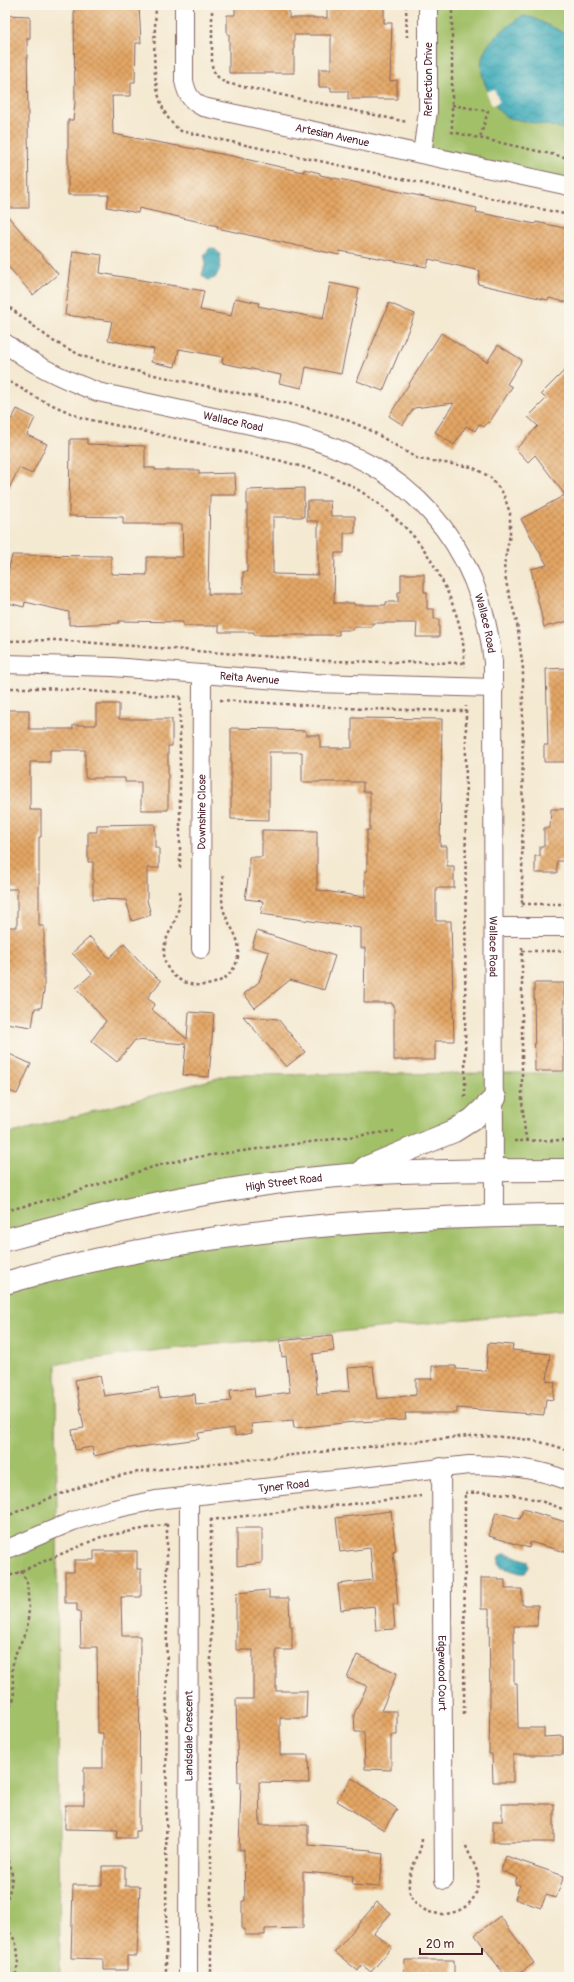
<svg xmlns="http://www.w3.org/2000/svg" width="574" height="1982" font-family="Pangolin,sans-serif">
<style>
.green{fill:#a1c068;stroke:#76704a}
.water{fill:url(#water-waves);stroke:#436572}
.pier{fill:#f4e9d1}
.building{fill:url(#building-cross-hatch)}
.lines{fill:none;stroke-linecap:round;stroke-linejoin:round}
.street-casing{stroke:#866665;stroke-width:20}
.primary-casing{stroke:#866665;stroke-width:24}
.path{stroke:#866665;stroke-width:2.5;stroke-dasharray:3 3;stroke-linecap:butt}
.street{stroke:#fff;stroke-width:18}
.primary{stroke:#fff;stroke-width:22}
.labels{text-anchor:middle;dominant-baseline:central;stroke-width:3.5;stroke-linejoin:round;paint-order:stroke}
.street-label{font-size:11px;fill:#4a1f2b;stroke:#fbf7ec}
</style>
<defs>
<pattern id="water-waves" width="16" height="10" patternUnits="userSpaceOnUse"><rect width="16" height="10" fill="#3cabba"/><path d="M0 5q4-4 8 0t8 0" fill="none" stroke="#348b97"/></pattern>
<pattern id="building-cross-hatch" width="8" height="8" patternUnits="userSpaceOnUse"><rect width="8" height="8" fill="#e3a665"/><path d="M0 0l8 8M0 8l8-8" fill="none" stroke="#ba8753"/></pattern>
</defs>
<rect width="100%" height="100%" fill="#fbf7ec"/>
<filter id="ink" filterUnits="userSpaceOnUse"><feTurbulence type="fractalNoise" baseFrequency=".025" numOctaves="2"/><feDisplacementMap in="SourceGraphic" scale="8" xChannelSelector="R" yChannelSelector="G"/><feConvolveMatrix kernelMatrix="1 2 1 2 8 2 1 2 1" color-interpolation-filters="sRGB"/></filter>
<filter id="wash" filterUnits="userSpaceOnUse"><feTurbulence type="fractalNoise" baseFrequency=".012" numOctaves="4" result="noise"/><feDisplacementMap in="SourceGraphic" scale="16" xChannelSelector="R" yChannelSelector="G"/><feGaussianBlur stdDeviation="0.9" result="paint"/><feColorMatrix in="noise" values="0 0 0 0 0 0 0 0 0 0 0 0 0 0 0 0 0 1.4 0 .05"/><feComposite in="paint" operator="in"/></filter>
<g filter="url(#wash)">
<rect width="100%" height="100%" fill="#f4e9d1"/>
<path class="green" d="M428,5H569V186L422,154Z
M495,1073H569V1170H495V1099L347,1176L5,1240V1135L229,1075Z
M569,1215V1309L160,1350L56,1364L60,1977H5V1283L140,1250Z"/>
<path class="water" d="M525,16L533,18L569,35V130L509,118C498,113 495,105 490,95C474,64 480,47 507,27C514,22 516,18 525,16Z
M210,248C226,250 221,269 215,278L208,280L202,275L206,262L204,255Z
M506,1553L528,1561L529,1567L525,1573H520L501,1567L499,1564L500,1556Z"/>
<path class="pier" d="M494,89L500,102L492,105L486,92Z"/>
<g id="blocks">
<path class="building" d="M74,5H139L141,43H136L135,82H131V96H112L113,134L232,156L298,171L304,172V169L320,173V175L477,208L476,212L535,224L536,222L569,229V303L549,298L548,300L478,284L480,271L429,259L427,267L340,251L339,255L217,228L218,226L139,208L138,213L107,207L109,195H68V120H73L75,103Z
M235,5H289V18H327V5H384V23H392L390,81L397,80V99H348V91H331V87H319V69H331V35H294V73H229V34H227V15H235Z
M5,15L30,16V39H27L29,208H5Z
M5,213L58,274L33,295L5,263Z
M73,251L102,255L100,273L204,291L200,310L231,316L235,298L259,303L258,306L323,319L330,283L359,289L341,374L306,367L302,388L279,383L281,375L222,363L223,357L179,349L175,367L151,362L154,349L108,340L112,321L65,315Z
M389,303L415,314L383,391L357,381Z
M441,333L487,362L498,345L522,360L507,384L512,387L489,423L488,422L484,427L479,424L475,431L466,426L454,445L435,432L454,403L414,408L403,425L389,416Z
M569,366V621L544,627L531,569L547,565L521,519L565,495L535,455L528,462L516,449L538,426L528,417L546,399L541,394Z
M17,409L35,418L27,435L47,444L32,474L19,468L5,497V416L12,419Z
M70,439H87V444L145,446V468H155V470H199V474L235,473L236,495H210L208,594H243V572H247V490L304,488V517H273V574L318,575V521H307V501H330L331,516H355V533H344V553H335L334,603H354V605H386V602H398V592H401V574H424V592H427V609H434V619H439V637H416L417,623H372V627H353V630H339V635H254V632H219V626H183V622L119,621V623L69,625V612L25,602L24,607L5,602V585L12,555L111,556V574L147,575V557H183L182,524H123V517L69,516Z
M569,668V762H544V745H548L546,669Z
M96,704H119V719H172V746H168V810H141V782H125V778H85V750H50V762H30V810H41V837H39V926H44V991L41,1008H35L32,1027L5,1023V927H17V889H5V710H29V729H73V725H96Z
M352,718L442,719L440,846H447V866H454V888H436V921H451L454,1041H435V1060H394V1005H392V1003H364L365,948H361V928L261,914L263,901L245,899L249,873V857H262V830L317,831V890L365,897V871H367V830H370V792H363V782H302V752H269V820L231,819V728L279,729V730L306,731V735H320V748H352Z
M551,809H569V861H557V873H535V856H540V846H544V828H550Z
M155,824V848H159V868H147V900L151,915L132,921L126,900L93,899V862H88V832H97V825Z
M257,931L335,956L324,990L290,980L255,1008L244,994L259,982L269,952L252,947Z
M90,937L109,958L124,944L149,971L161,981L147,998L155,1004L151,1009L187,1039L189,1012L214,1014L209,1077L183,1075L186,1044L135,1040L117,1062L91,1041L106,1021L76,988L92,974L72,953Z
M534,983H564V1071H535Z
M243,1016L278,1019L305,1052L286,1067Z
M5,1052L31,1064L17,1094L5,1089Z
M332,1335L334,1351L313,1354L317,1394L350,1391L348,1368L373,1366L377,1399L416,1395V1379H432V1366H456V1369L486,1371L488,1343L513,1345L512,1350L550,1354L547,1381L555,1382L553,1400L546,1399L544,1415L457,1408V1413H405L406,1420L354,1422L294,1428L293,1420L251,1424L252,1433L235,1436L234,1428L198,1433L199,1439L124,1449L94,1456L92,1447L75,1450L72,1430L84,1428L75,1380L100,1375L104,1396L158,1388L160,1398L195,1394L196,1405L231,1401L230,1390L254,1388L255,1397L290,1392L286,1356L282,1357L280,1341Z
M523,1509L569,1523V1553L530,1542L529,1548L489,1536L496,1512L520,1519Z
M391,1511L396,1551L393,1552L398,1604H393L395,1629L376,1630L374,1606L341,1610L338,1584L373,1580L370,1548L340,1552L336,1518Z
M237,1528H262V1563L237,1566Z
M94,1551H137V1569H141V1597H121L122,1636H140L139,1831H136V1838H117L118,1830L65,1829V1805H84V1768H103V1733H98L97,1647H81L80,1611H77V1603H65V1572H74V1560H94Z
M481,1578H498V1580H505V1589H522V1605H538L537,1626H514V1683H517L518,1728H544V1737L563,1736V1755H513V1782H493L492,1754H489L490,1699L489,1609H481Z
M269,1590V1598H289L290,1626H292V1650H276V1691H307L306,1718H280V1755H308L309,1783L259,1782L260,1825H308V1845L371,1850L370,1852L383,1854L380,1887L352,1885L353,1876L303,1872V1928L265,1929V1935H245V1929H242V1901H245L244,1850H239L241,1782H238L236,1699H253V1650H236V1598L237,1593Z
M357,1655L397,1673L381,1711H397V1735H391V1770L365,1769L364,1732H355L354,1714L367,1686L347,1678Z
M352,1778L397,1809L384,1830L337,1801Z
M502,1804H554V1842H493V1821H502Z
M506,1856L564,1876L556,1898L546,1895L541,1908L515,1899L520,1885L515,1884L517,1877L501,1871Z
M102,1866H125V1886H140L137,1956H127V1970H103V1959L71,1958L73,1885H102Z
M377,1902L391,1913L374,1933L392,1947L371,1972L362,1965L358,1971L335,1952Z
M500,1916L534,1963L515,1977H506L475,1935Z
M405,1960H454V1977H404Z"/>
</g>
</g>
<g filter="url(#ink)">
<use href="#blocks" fill-opacity="0" stroke="#866665" stroke-width="1"/>
<g class="lines">
<g class="street-casing">
<g id="street">
<path id="s1" d="M184,5V81C187,95 191,101 203,107L569,186"/>
<path id="s2" d="M422,154L428,111V5"/>
<path id="s3" d="M5,343C32,365 65,380 98,392L292,434C409,464 480,540 493,662L494,1215"/>
<path id="s4" d="M5,664L113,667L315,683L494,688"/>
<path d="M495,927H569"/>
<path id="s5" d="M201,949L202,675"/>
<path id="s6" d="M441,1467L444,1880"/>
<path id="s7" d="M5,1550L73,1521L114,1509L156,1500L469,1465C505,1465 536,1468 569,1481"/>
<path id="s8" d="M188,1977L189,1495"/>
</g>
</g>
<g class="primary-casing">
<g id="primary">
<path d="M365,1168L454,1131L473,1119L495,1098"/>
<path id="s9" d="M5,1240C117,1210 232,1184 349,1175C422,1170 496,1170 569,1170"/>
<path d="M5,1283C188,1230 379,1216 569,1215"/>
</g>
</g>
<path class="path" d="M156,5C155,42 146,107 181,131L569,215
M212,5V65C213,73 219,79 226,83L407,122
M406,5L407,37
M452,5V132L569,158
M452,105L488,111L480,138
M5,304L53,341L82,356L131,370L304,407L340,417L370,430L418,459L472,467L490,477L503,493L510,513V534L504,565L506,582L517,623L523,669L522,907
M5,379L39,399L82,418L282,461C302,467 323,472 342,481C368,493 402,521 420,544C439,569 459,612 463,643C464,651 464,659 465,667
M5,641L56,640L325,661L465,663
M5,688H42L181,697
M180,697V868
M220,700L363,709L466,711
M180,891C180,899 179,909 176,918C170,933 161,943 165,961C173,993 230,995 238,957C242,936 227,926 223,908C221,898 223,885 223,875
M522,904H569
M522,947V1100L525,1133L528,1141
M522,951H569
M465,1097L466,706
M514,1141L569,1140
M5,1211L59,1197L156,1166L189,1158L394,1131
M5,1403L6,1392
M5,1406L8,1427L5,1445
M465,1493C502,1491 535,1496 569,1512
M5,1517C51,1497 94,1479 144,1471L468,1436C500,1436 538,1438 569,1451
M211,1519V1977
M210,1520L421,1496
M5,1578L101,1537L168,1524
M464,1714L465,1493
M5,1717L14,1698L12,1669L14,1657L27,1629L29,1609L27,1582L21,1571
M422,1839C421,1857 407,1869 409,1888C415,1927 482,1921 478,1877C477,1866 468,1854 465,1843
M5,1855C16,1870 12,1887 5,1903
M5,1928C20,1940 20,1960 15,1977
M166,1977L167,1524"/>
<use href="#street" class="street"/>
<use href="#primary" class="primary"/>
</g>
</g>
<g class="labels">
<g class="street-label">
<text stroke="none"><textPath href="#s2" startOffset="75">Reflection Drive</textPath></text>
<text stroke="none"><textPath href="#s1" startOffset="242">Artesian Avenue</textPath></text>
<text stroke="none"><textPath href="#s3" startOffset="244">Wallace Road</textPath></text>
<text stroke="none"><textPath href="#s3" startOffset="591">Wallace Road</textPath></text>
<text stroke="none"><textPath href="#s4" startOffset="245">Reita Avenue</textPath></text>
<text stroke="none"><textPath href="#s5" startOffset="137">Downshire Close</textPath></text>
<text stroke="none"><textPath href="#s3" startOffset="915">Wallace Road</textPath></text>
<text stroke="none"><textPath href="#s9" startOffset="285">High Street Road</textPath></text>
<text stroke="none"><textPath href="#s7" startOffset="288">Tyner Road</textPath></text>
<text stroke="none"><textPath href="#s6" startOffset="206">Edgewood Court</textPath></text>
<text stroke="none"><textPath href="#s8" startOffset="241">Landsdale Crescent</textPath></text>
</g>
</g>
<rect width="574" height="1982" fill="none" stroke="#fbf7ec" stroke-width="20"/>
<path d="M420 1948v6h62v-6" fill="none" stroke="#4a1f2b" stroke-width="2"/>
<text x="426" y="1948" font-size="12" fill="#4a1f2b" stroke="#fbf7ec" stroke-width="3" paint-order="stroke">20 m</text>
</svg>
